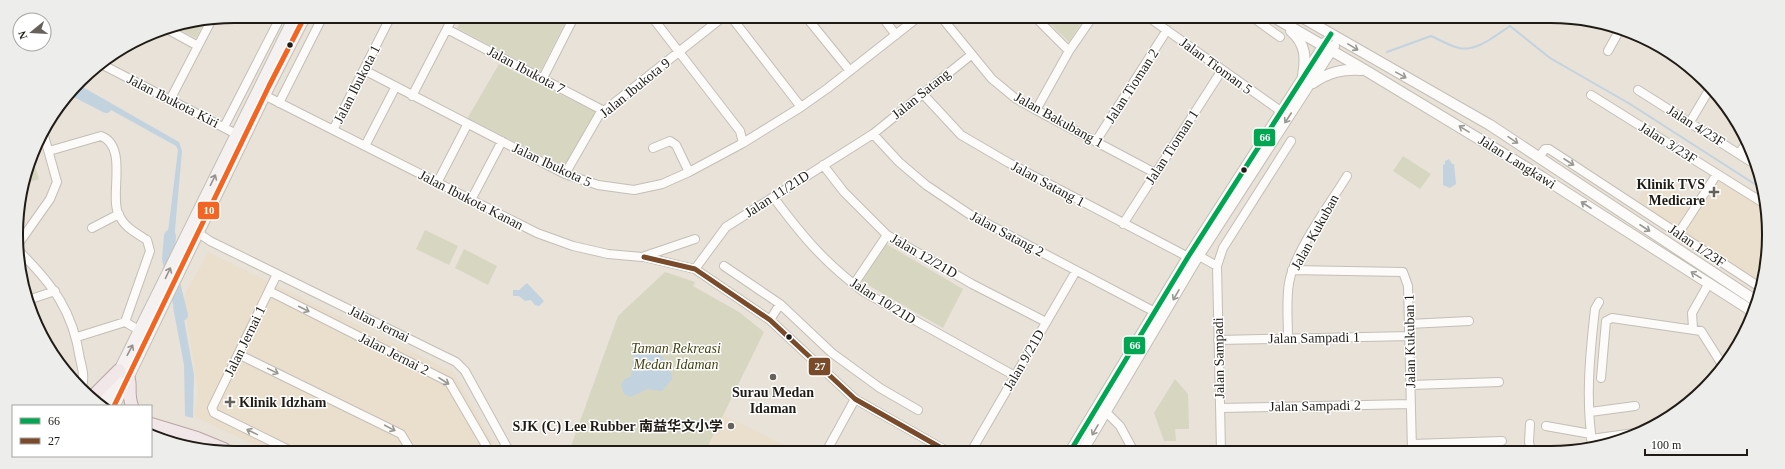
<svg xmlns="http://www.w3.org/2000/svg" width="1785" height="469" font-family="'Times New Roman','Noto Sans SC',serif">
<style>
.built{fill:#eadfcc}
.green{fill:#d7d6c1}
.water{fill:#c2d3df}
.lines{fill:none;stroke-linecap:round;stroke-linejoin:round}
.stream{stroke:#c2d3df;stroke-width:2}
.river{stroke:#c2d3df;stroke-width:12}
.minor-casing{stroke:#c3bfb7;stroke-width:10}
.tertiary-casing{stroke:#c3bfb7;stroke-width:12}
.secondary-casing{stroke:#c3bfb7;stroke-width:13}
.primary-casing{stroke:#b9a4a4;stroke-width:14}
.minor{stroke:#fcfbf9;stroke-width:8}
.tertiary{stroke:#fcfbf9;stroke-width:10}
.secondary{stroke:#f6f1f1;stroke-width:11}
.primary{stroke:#f2e7e8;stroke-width:12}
.bus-1-casing{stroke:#fff;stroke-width:8}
.bus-2-casing{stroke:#fff;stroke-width:8}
.bus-3-casing{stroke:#fff;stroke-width:8}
.bus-1{stroke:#00a651;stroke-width:5}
.bus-2{stroke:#7a4b2a;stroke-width:5}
.bus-3{stroke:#f26522;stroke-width:5}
.oneway{stroke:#999792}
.oneway2{stroke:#96918e}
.bus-dot{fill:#201c15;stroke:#fff;stroke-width:1.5}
.poi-dot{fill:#666159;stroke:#fff;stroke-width:1.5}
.labels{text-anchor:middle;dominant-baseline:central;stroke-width:3;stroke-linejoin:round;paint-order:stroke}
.street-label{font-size:14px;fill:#201c15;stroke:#fff}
.poi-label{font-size:14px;font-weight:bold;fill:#201c15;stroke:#fff;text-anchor:end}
.park-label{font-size:14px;font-style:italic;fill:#454713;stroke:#fff}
.rim{fill:none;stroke:#201c15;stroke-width:2}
.line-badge{stroke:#fff;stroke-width:1.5}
.badge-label{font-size:11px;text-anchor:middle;font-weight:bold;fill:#fff}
</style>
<rect width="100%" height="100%" fill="#e8e2d8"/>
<path class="built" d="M1653,176L1699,205L1718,177L1765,207V277L1762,286L1636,203Z
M208,252L453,372L497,449H263L194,416L198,391L183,298Z
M723,415L766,436L794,450H706Z"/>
<path class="green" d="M463,17H568L540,72L457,28Z
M1044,18L1084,19L1069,42Z
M204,22L196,38L176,28Z
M499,64L596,112L565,167L467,119Z
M1403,156L1431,174L1420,189L1393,171Z
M33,160L39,179L26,183Z
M425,230L458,246L449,265L416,249Z
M886,244L963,289L943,328L861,281Z
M464,249L497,266L488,285L455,268Z
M665,272L695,282L693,286L739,312L764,332L706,450L570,449L618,316Z
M1175,379L1188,394L1189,429H1175L1176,441H1164L1154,413Z"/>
<path class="water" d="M79,85L179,142L182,151L174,241L165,256L178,150L176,146L75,90Z
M1449,159L1452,164H1454L1456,184L1450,188L1443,185V165L1445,164V161Z
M527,283L544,301L539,306L535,305L531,300L525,301L519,296H513V290H519Z
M180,297L194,375L193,418L185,416L184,365L173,307Z
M639,346C656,347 672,362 672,379L662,391L648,389L630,397L624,394L621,385L625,379L631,376C634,366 632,359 634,350Z"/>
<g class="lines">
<path class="stream" d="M1387,52L1431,36C1440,40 1450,46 1459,48C1477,52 1496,35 1510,26L1550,58L1630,104L1764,190"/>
<path class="river" d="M75,91L106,107
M170,236L168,259L182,315"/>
<g class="minor-casing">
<path id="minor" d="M652,17L740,131L743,143
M732,18L801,107
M807,18L850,71
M883,18L896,35
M942,18L992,79L1015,98L1036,110L1155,173
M1036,18L1069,51
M1151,19L1282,112
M1255,19L1280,37
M167,29L198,46
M447,29L604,111
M1608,51L1619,31
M101,64L240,136
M364,70L565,174L598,185L634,190L662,184L689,172L743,143L801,107L828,88L917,18
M543,78L574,17
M1638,90L1753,163
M260,93L537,233L573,246L608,254L642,257L695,239
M922,93L961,135L1009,163L1192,259
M1591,95L1765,204
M412,96L453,17
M170,100L211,21
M279,103L323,16
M1036,110L1069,51L1091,19
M1690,122L1709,90
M224,127L281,16
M333,130L391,16
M873,134L899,162L926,185L969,214L1155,312
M1096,141L1167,30
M365,146L395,88
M653,148L670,141L676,145L689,172
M49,151L101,136C128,146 110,194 118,213C124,227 134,232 147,240L150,251L125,322
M1739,154L1745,145
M1539,157L1545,149H1549L1761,288
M823,165L844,192L887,235L972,284L1046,322
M565,174L599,115L723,17
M437,183L467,125
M774,198C803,237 825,263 864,292L1015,376
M471,200L502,141
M1123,224L1222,70
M92,228L119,214
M194,230L210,241L456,362L465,371L508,449
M1678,234L1717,174
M19,243L50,199L57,182L43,132
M20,252C53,285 73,311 80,359C82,367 85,378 82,386
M1199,256L1217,266L1221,451
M644,257L695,269L770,320L855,399L945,450
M724,266L780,304L832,353L880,388L918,410
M1217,266L1223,248L1291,141
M695,269L726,227L873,134L971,55
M1292,270L1403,272L1408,286L1412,451
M277,274L212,408L214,413L287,449
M854,284L887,235
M269,291L449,382L488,449
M28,300L55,291
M770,320L780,304
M1409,324L1469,321
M1693,328L1692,313L1709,283
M77,337L125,322L144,333
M1288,338C1288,320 1286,301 1289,283C1294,252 1330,204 1347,176
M1218,340L1410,336
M238,354L401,434L410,449
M1601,378L1606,321L1612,318L1701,331L1723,366
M1411,385L1499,382
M1102,408L1120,426L1133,450
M1220,408L1411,404
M1590,412L1635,406
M1530,424L1529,442L1531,451
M1546,426L1591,434
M1591,439L1642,432
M1412,444L1502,441
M1593,447C1585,402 1590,353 1595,309L1599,302
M827,450L855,399
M972,450L1076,271"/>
</g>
<g class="tertiary-casing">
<path id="tertiary" d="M1277,19L1365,70L1542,177L1752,311
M1305,19L1490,125L1756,301
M1291,31C1306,44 1306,58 1303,76
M1313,83C1329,72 1342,69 1361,70
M1071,450L1188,257L1326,42
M1083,450L1195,261L1334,46"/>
</g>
<g class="secondary-casing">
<path id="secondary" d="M103,404L295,16
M114,406L269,86L305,16"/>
</g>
<g class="primary-casing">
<path id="primary" d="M128,376C132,386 127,393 132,406
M93,396L119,370
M151,424L197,438L224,449"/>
</g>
<use href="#minor" class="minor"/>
<use href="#tertiary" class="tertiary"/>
<use href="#secondary" class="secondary"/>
<use href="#primary" class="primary"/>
<g class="bus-1-casing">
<path id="bus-1" d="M1071,450L1188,257L1331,34"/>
</g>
<g class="bus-2-casing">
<path id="bus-2" d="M644,257L695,269L770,320L855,399L945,450"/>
</g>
<g class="bus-3-casing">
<path id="bus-3" d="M114,406L269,86L305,16"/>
</g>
<use href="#bus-1" class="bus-1"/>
<use href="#bus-2" class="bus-2"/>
<use href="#bus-3" class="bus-3"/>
</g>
<defs><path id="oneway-shaft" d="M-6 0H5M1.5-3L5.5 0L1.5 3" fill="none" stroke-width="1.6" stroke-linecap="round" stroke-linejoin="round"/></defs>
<g class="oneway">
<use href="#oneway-shaft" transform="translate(1353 47) rotate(31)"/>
<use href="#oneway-shaft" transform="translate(1401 75) rotate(29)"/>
<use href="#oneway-shaft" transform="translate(1288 118) rotate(123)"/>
<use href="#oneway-shaft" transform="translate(1464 129) rotate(-148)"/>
<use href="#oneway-shaft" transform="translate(1513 140) rotate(34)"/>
<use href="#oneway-shaft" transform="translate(1569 162) rotate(33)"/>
<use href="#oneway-shaft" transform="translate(1586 205) rotate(-147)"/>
<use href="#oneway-shaft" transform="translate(1645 228) rotate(33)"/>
<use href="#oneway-shaft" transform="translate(1696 275) rotate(-148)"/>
<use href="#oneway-shaft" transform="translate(1176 295) rotate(120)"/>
<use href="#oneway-shaft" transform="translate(304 309) rotate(27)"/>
<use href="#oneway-shaft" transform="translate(273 371) rotate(26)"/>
<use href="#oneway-shaft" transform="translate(444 381) rotate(33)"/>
<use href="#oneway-shaft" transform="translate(390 428) rotate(28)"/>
<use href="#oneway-shaft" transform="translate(1095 430) rotate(120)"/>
<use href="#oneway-shaft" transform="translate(252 432) rotate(-154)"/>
</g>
<g class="oneway2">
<use href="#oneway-shaft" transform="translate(213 180) rotate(-64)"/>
<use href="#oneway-shaft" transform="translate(168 273) rotate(-64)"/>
<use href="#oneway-shaft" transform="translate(130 350) rotate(-62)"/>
</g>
<g class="bus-dot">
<circle cx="290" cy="45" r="3.5"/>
<circle cx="1244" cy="170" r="3.5"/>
<circle cx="789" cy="337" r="3.5"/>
</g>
<g class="poi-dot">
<path d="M1712 186h4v4h4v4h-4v4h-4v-4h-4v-4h4z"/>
<circle cx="773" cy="377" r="4"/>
<path d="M228 396h4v4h4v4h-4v4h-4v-4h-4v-4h4z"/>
<circle cx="731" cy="426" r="4"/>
</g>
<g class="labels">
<g class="street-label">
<text transform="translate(1216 66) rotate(36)">Jalan Tioman 5</text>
<text transform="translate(526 70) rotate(28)">Jalan Ibukota 7</text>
<text transform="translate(357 84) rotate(-63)">Jalan Ibukota 1</text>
<text transform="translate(1132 86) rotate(-57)">Jalan Tioman 2</text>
<text transform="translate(635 88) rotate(-39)">Jalan Ibukota 9</text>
<text transform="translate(921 94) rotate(-39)">Jalan Satang</text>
<text transform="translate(173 101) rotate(27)">Jalan Ibukota Kiri</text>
<text transform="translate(1059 120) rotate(29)">Jalan Bakubang 1</text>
<text transform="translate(1696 126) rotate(32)">Jalan 4/23F</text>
<text transform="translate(1668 143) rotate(32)">Jalan 3/23F</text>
<text transform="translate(1172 147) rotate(-57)">Jalan Tioman 1</text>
<text transform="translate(1517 162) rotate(32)">Jalan Langkawi</text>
<text transform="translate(552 165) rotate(25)">Jalan Ibukota 5</text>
<text transform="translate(1048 184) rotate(28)">Jalan Satang 1</text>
<text transform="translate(777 194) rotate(-33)">Jalan 11/21D</text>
<text transform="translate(471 200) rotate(27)">Jalan Ibukota Kanan</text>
<text transform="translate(1315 232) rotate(-61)">Jalan Kukuban</text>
<text transform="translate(1007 234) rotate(28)">Jalan Satang 2</text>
<text transform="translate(1697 246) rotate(34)">Jalan 1/23F</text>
<text transform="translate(924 256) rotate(30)">Jalan 12/21D</text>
<text transform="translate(883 301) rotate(32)">Jalan 10/21D</text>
<text transform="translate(379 324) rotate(26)">Jalan Jernai</text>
<text transform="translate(1314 338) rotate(-1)">Jalan Sampadi 1</text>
<text transform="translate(245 341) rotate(-64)">Jalan Jernai 1</text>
<text transform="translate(1410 341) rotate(-91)">Jalan Kukuban 1</text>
<text transform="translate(394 354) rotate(27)">Jalan Jernai 2</text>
<text transform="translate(1219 358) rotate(-91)">Jalan Sampadi</text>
<text transform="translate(1024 360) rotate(-60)">Jalan 9/21D</text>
<text transform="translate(1315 406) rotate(-1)">Jalan Sampadi 2</text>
</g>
<g class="poi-label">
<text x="1705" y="184">Klinik TVS<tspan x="1705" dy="16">Medicare</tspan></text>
<text x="773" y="392" text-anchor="middle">Surau Medan<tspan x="773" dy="16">Idaman</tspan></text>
<text x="239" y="402" text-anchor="start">Klinik Idzham</text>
<text x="723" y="426">SJK (C) Lee Rubber 南益华文小学</text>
</g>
<g class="park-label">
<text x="676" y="348">Taman Rekreasi<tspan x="676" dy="16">Medan Idaman</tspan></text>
</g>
</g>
<path d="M0 0H1785V469H0ZM234 23H1551A211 211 0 0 1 1762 234V235A211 211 0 0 1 1551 446H234A211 211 0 0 1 23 235V234A211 211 0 0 1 234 23Z" fill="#ededec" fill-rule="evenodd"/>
<path class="rim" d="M234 23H1551A211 211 0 0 1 1762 234V235A211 211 0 0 1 1551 446H234A211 211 0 0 1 23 235V234A211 211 0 0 1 234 23Z"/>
<g class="line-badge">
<rect x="1253" y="128" width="23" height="19" rx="4" fill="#00a651"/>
<rect x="197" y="201" width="23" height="19" rx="4" fill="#f26522"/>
<rect x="1123" y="336" width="23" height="19" rx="4" fill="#00a651"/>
<rect x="808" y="357" width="23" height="19" rx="4" fill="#7a4b2a"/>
</g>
<g class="badge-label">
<text x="1265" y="141">66</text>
<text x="209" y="214">10</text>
<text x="1135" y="349">66</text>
<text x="820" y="370">27</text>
</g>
<rect x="12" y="405" width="140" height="52" fill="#ffffff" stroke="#a6a4a1"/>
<rect x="20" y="418" width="20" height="6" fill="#00a651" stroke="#a6a4a1"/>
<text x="48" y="425" font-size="12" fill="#201c15">66</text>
<rect x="20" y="438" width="20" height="6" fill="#7a4b2a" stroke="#a6a4a1"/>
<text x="48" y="445" font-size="12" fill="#201c15">27</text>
<g transform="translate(32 32) rotate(252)"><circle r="19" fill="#ffffff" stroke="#a6a4a1"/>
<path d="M0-3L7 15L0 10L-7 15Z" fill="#666159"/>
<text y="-6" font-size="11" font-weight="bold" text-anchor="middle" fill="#201c15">N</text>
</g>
<path d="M1645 449v6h102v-6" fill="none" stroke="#201c15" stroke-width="2"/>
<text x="1651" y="449" font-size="12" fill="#201c15" stroke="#ffffff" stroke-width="3" paint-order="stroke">100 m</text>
</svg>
